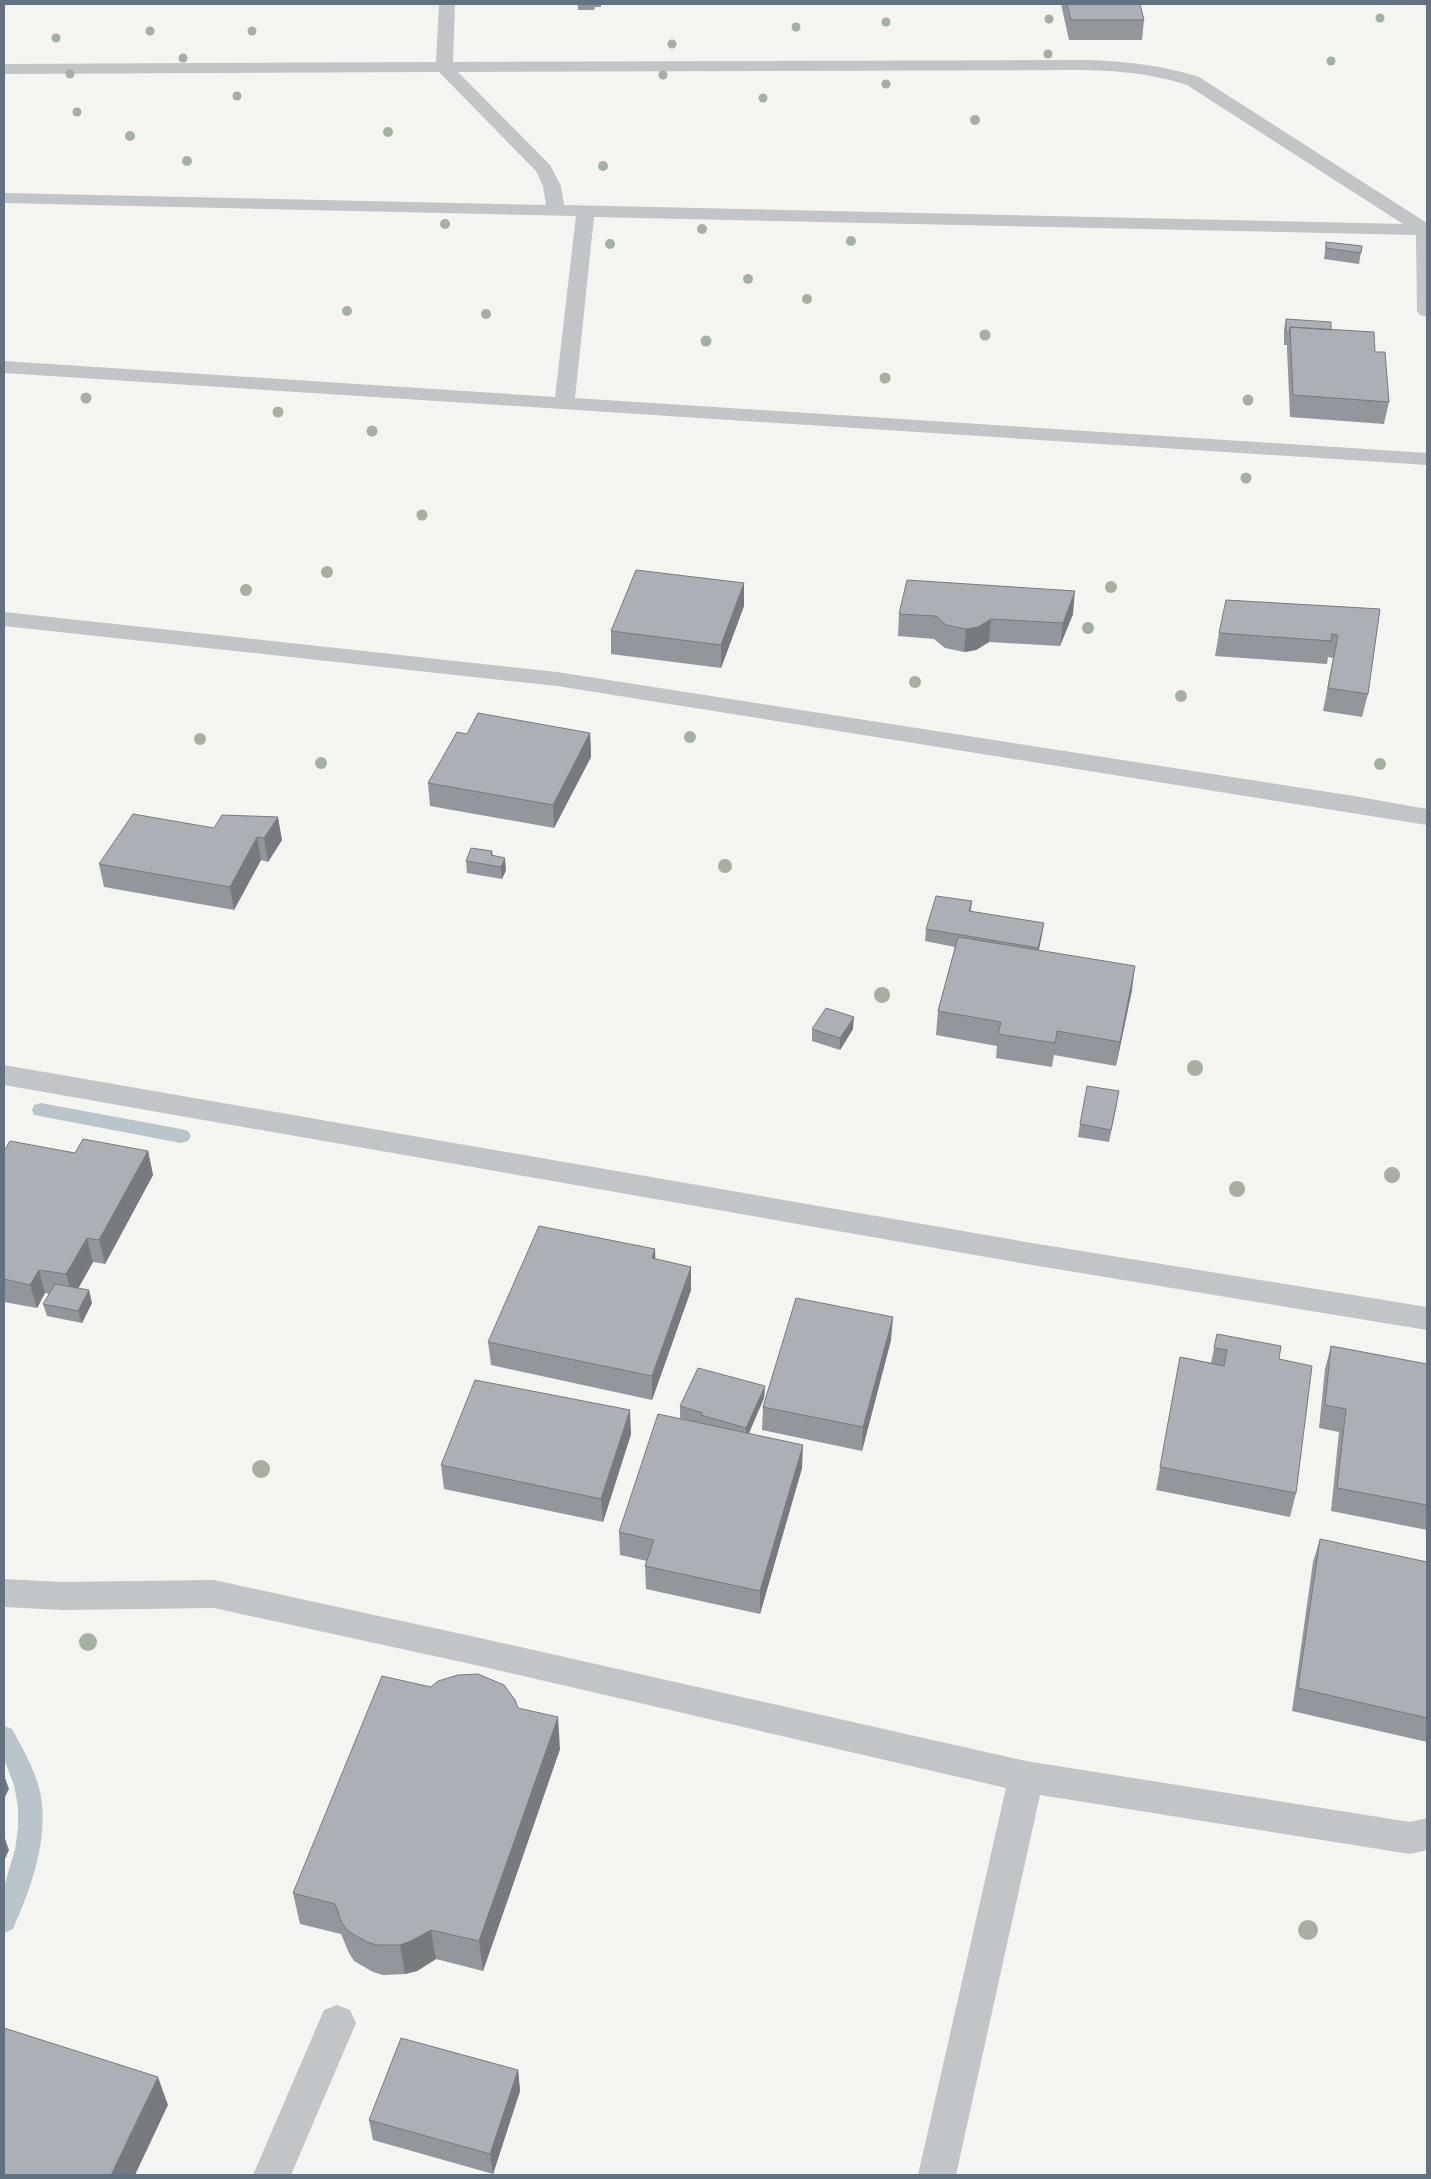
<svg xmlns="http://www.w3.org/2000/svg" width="1431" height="2179" font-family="Signika,sans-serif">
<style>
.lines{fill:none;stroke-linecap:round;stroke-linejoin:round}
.stream{fill:#bac5cb;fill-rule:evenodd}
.minor{fill:#c1c5c8;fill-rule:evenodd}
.tree{fill:#a5b0a2}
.wall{fill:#92979d}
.shaded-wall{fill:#777b7f}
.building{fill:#aab0b6;stroke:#777b7f}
</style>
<rect width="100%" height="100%" fill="#f4f4f0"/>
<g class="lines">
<path class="stream" d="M41,1103L181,1129L188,1131L191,1136L188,1141L181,1143L34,1115L32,1110L34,1105Z
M4,1726L12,1729C22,1747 32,1765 38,1784C52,1831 32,1886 13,1929L4,1933V1887L15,1849L18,1828V1807L14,1785L4,1759Z"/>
<path class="minor" d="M439,4H455L453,62L1085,60C1124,61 1161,65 1199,77L1427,223V317L1420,315L1417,311L1416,235L594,217L575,398L1427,453V465L4,373V361L555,397L576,216L4,203V193L546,205L543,186L536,171L439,72L4,74V64L436,62ZM1069,70C1109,70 1148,72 1187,85L1403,224L564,205L561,186L550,165L458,72Z
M4,612L557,672L1354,796L1427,809V825L557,686L4,626Z
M4,1065L1026,1242L1427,1307V1330L1026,1264L4,1085Z
M4,1579L62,1582L214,1580L480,1638L1026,1761L1410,1822L1427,1818V1850L1410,1854L1040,1795L956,2175H918L1006,1788L480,1666L214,1608L62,1610L4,1607Z
M337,2005L350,2010L356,2023L291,2175H253L324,2010Z"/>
</g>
<g class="tree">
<circle cx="1380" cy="18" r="4.5"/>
<circle cx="1049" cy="19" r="4.5"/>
<circle cx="886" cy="22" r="4.5"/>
<circle cx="796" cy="27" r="4.5"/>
<circle cx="150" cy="31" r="4.5"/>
<circle cx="252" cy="31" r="4.5"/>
<circle cx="56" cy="38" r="4.5"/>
<circle cx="672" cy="44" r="4.5"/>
<circle cx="1048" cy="54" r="4.5"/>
<circle cx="183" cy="58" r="4.5"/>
<circle cx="1331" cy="61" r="4.5"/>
<circle cx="70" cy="74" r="4.5"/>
<circle cx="663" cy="75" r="4.5"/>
<circle cx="886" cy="84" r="4.5"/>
<circle cx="237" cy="96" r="4.5"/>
<circle cx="763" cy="98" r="4.5"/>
<circle cx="77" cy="112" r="4.5"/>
<circle cx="975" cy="120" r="5"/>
<circle cx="388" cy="132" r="5"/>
<circle cx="130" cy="136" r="5"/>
<circle cx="187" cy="161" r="5"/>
<circle cx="603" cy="166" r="5"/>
<circle cx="445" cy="224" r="5"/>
<circle cx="702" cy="229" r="5"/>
<circle cx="851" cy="241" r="5"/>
<circle cx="610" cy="244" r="5"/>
<circle cx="748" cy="279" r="5"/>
<circle cx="807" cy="299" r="5"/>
<circle cx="347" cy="311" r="5"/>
<circle cx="486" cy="314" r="5"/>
<circle cx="985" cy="335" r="5.5"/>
<circle cx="706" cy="341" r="5.5"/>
<circle cx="885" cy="378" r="5.5"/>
<circle cx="86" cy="398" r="5.5"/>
<circle cx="1248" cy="400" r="5.5"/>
<circle cx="278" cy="412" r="5.5"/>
<circle cx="372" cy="431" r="5.5"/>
<circle cx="1246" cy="478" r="5.5"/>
<circle cx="422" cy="515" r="5.5"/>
<circle cx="327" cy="572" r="6"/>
<circle cx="1111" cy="587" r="6"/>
<circle cx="246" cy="590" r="6"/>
<circle cx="1088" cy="628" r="6"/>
<circle cx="915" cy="682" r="6"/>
<circle cx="1181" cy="696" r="6"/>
<circle cx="690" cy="737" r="6"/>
<circle cx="200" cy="739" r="6"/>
<circle cx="321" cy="763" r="6"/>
<circle cx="1380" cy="764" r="6"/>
<circle cx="725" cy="866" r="7"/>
<circle cx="882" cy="995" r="8"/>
<circle cx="1195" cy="1068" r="8"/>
<circle cx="1392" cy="1175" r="8"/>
<circle cx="1237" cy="1189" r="8"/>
<circle cx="261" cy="1469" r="9"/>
<circle cx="88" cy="1642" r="9"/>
<circle cx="1308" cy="1930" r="10"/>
</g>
<path class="wall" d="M578,4H601V7H595L594,10H578Z
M1061,4H1140L1144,20L1142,40H1069Z
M1326,242L1362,246L1359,264L1324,259Z
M1286,319L1331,330L1375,352L1389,402L1384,424L1290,417L1287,349V345H1284V330Z
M744,583V606L721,668L611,654V631Z
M1380,609L1368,694L1362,717L1323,711L1333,658L1328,657L1327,664L1215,656L1219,633Z
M899,614H1073L1060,646L989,642L976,650L964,652L945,648L934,639L898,636Z
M590,733L591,757L554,828L430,806L428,783Z
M214,828L282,840L268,862L261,860L234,910L104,887L99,864Z
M492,851L493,856L506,870L502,879L467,873L466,861Z
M972,901L971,911L1042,935L1039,950L1132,990L1116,1066L1054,1055L1052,1067L996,1058L997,1046L936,1035L938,1011L955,947L925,941L926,929Z
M812,1029H853L840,1050L812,1041Z
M1117,1104L1109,1142L1078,1137L1080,1124Z
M4,1151L75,1153L148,1151L153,1175L105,1264L93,1262L78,1288L92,1303L82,1323L47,1316L43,1304L49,1294L45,1293L37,1308L4,1302Z
M655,1249V1259L691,1290L652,1400L491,1365L488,1342Z
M1217,1334L1279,1359L1296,1493L1290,1517L1156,1490L1180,1357L1211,1363Z
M891,1340L862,1451L762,1430L763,1407Z
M1331,1346L1427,1364V1530L1331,1511L1339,1432L1319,1428L1325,1369Z
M765,1386L764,1398L749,1433L802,1468L760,1614L646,1589L645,1566L647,1561L620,1555L619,1532L689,1421L680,1418V1406Z
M631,1434L603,1522L444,1489L441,1465Z
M1320,1539L1427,1562V1742L1292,1711L1313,1562Z
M518,1708L560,1749L483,1971L436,1959L417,1971L405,1974L383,1975L373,1972L354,1961L349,1953L341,1934L300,1924L293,1893Z
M518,2070L520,2091L493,2174L373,2140L369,2120Z"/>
<path class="shaded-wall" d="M744,583V606L721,668V645Z
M1075,591L1073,614L1060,646L1063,623Z
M991,619L989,642L976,650L964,652L966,629Z
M590,733L591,757L554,828L553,805Z
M278,817L282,840L268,862L264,838Z
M257,837L261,860L234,910L230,887Z
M505,858L506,870L502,879L501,867Z
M1044,923L1042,935L1036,960L1038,948Z
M1135,966L1132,990L1116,1066L1120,1042Z
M854,1017L853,1029L840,1050V1038Z
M148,1151L153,1175L105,1264L99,1240Z
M87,1238L93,1262L73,1298L66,1274Z
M655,1249L656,1273L652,1258Z
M691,1267V1290L652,1400V1376Z
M39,1270L45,1293L37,1308L30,1285Z
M89,1290L92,1303L82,1323L78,1311Z
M893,1317L891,1340L862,1451L863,1427Z
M765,1386L764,1398L746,1440V1428Z
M630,1410L631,1434L603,1522L601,1499Z
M803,1445L802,1468L760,1614V1591Z
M558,1717L560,1749L483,1971L479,1941Z
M4,1775L9,1789L4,1799Z
M4,1836L9,1850L4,1861Z
M431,1930L436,1959L417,1971L405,1974L400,1945Z
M518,2070L520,2091L493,2174L490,2154Z
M158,2077L168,2105L135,2175H111Z"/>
<path class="building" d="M1067,4H1140L1144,20H1071Z
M1326,242L1362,246L1361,253L1326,248Z
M1286,319L1331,322V330L1290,327L1289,334L1286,333Z
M1290,327L1374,332L1375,352H1385L1389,402L1293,395Z
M636,570L744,583L721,645L611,631Z
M907,580L1075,591L1063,623L991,619L978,627L966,629L946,625L936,616L899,614Z
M1226,600L1380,609L1368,694L1328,688L1338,635L1331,634L1332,641L1219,633Z
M478,713L590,733L553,805L428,783L457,732L467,734Z
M133,814L214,828L222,815L278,817L264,838L257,837L230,887L99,864Z
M471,848L492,851L491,855L505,858L501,867L466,861Z
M936,896L972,901L969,911L1044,923L1038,948L926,929Z
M958,937L1135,966L1120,1042L1057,1031L1055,1043L998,1034L1001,1022L938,1011Z
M826,1008L854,1017L840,1038L812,1029Z
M1087,1086L1119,1091L1111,1130L1080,1124Z
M83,1139L148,1151L99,1240L87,1238L66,1274L39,1270L30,1285L4,1279V1151L10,1141L75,1153Z
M539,1226L655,1249L652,1258L691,1267L652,1376L488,1342Z
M55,1284L89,1290L78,1311L43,1304Z
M796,1298L893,1317L863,1427L763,1407Z
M1217,1334L1281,1346L1279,1359L1312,1366L1296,1493L1160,1467L1180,1357L1224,1366L1227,1350L1214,1348Z
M1331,1346L1427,1364V1505L1337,1488L1346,1409L1325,1405Z
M698,1368L765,1386L746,1428L701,1415L703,1413L680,1406Z
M475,1380L630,1410L601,1499L441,1465Z
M658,1414L803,1445L760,1591L645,1566L654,1540L619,1532Z
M1320,1539L1427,1562V1718L1298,1688Z
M478,1674L504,1685L515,1700L518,1708L558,1717L479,1941L431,1930L411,1941L400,1945H377L367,1942L348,1931L342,1923L335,1904L293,1893L382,1676L431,1687L438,1681L458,1675Z
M4,2028L158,2077L111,2175H4Z
M401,2038L518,2070L490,2154L369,2120Z"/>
<rect width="1431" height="2179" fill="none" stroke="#637281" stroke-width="10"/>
</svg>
